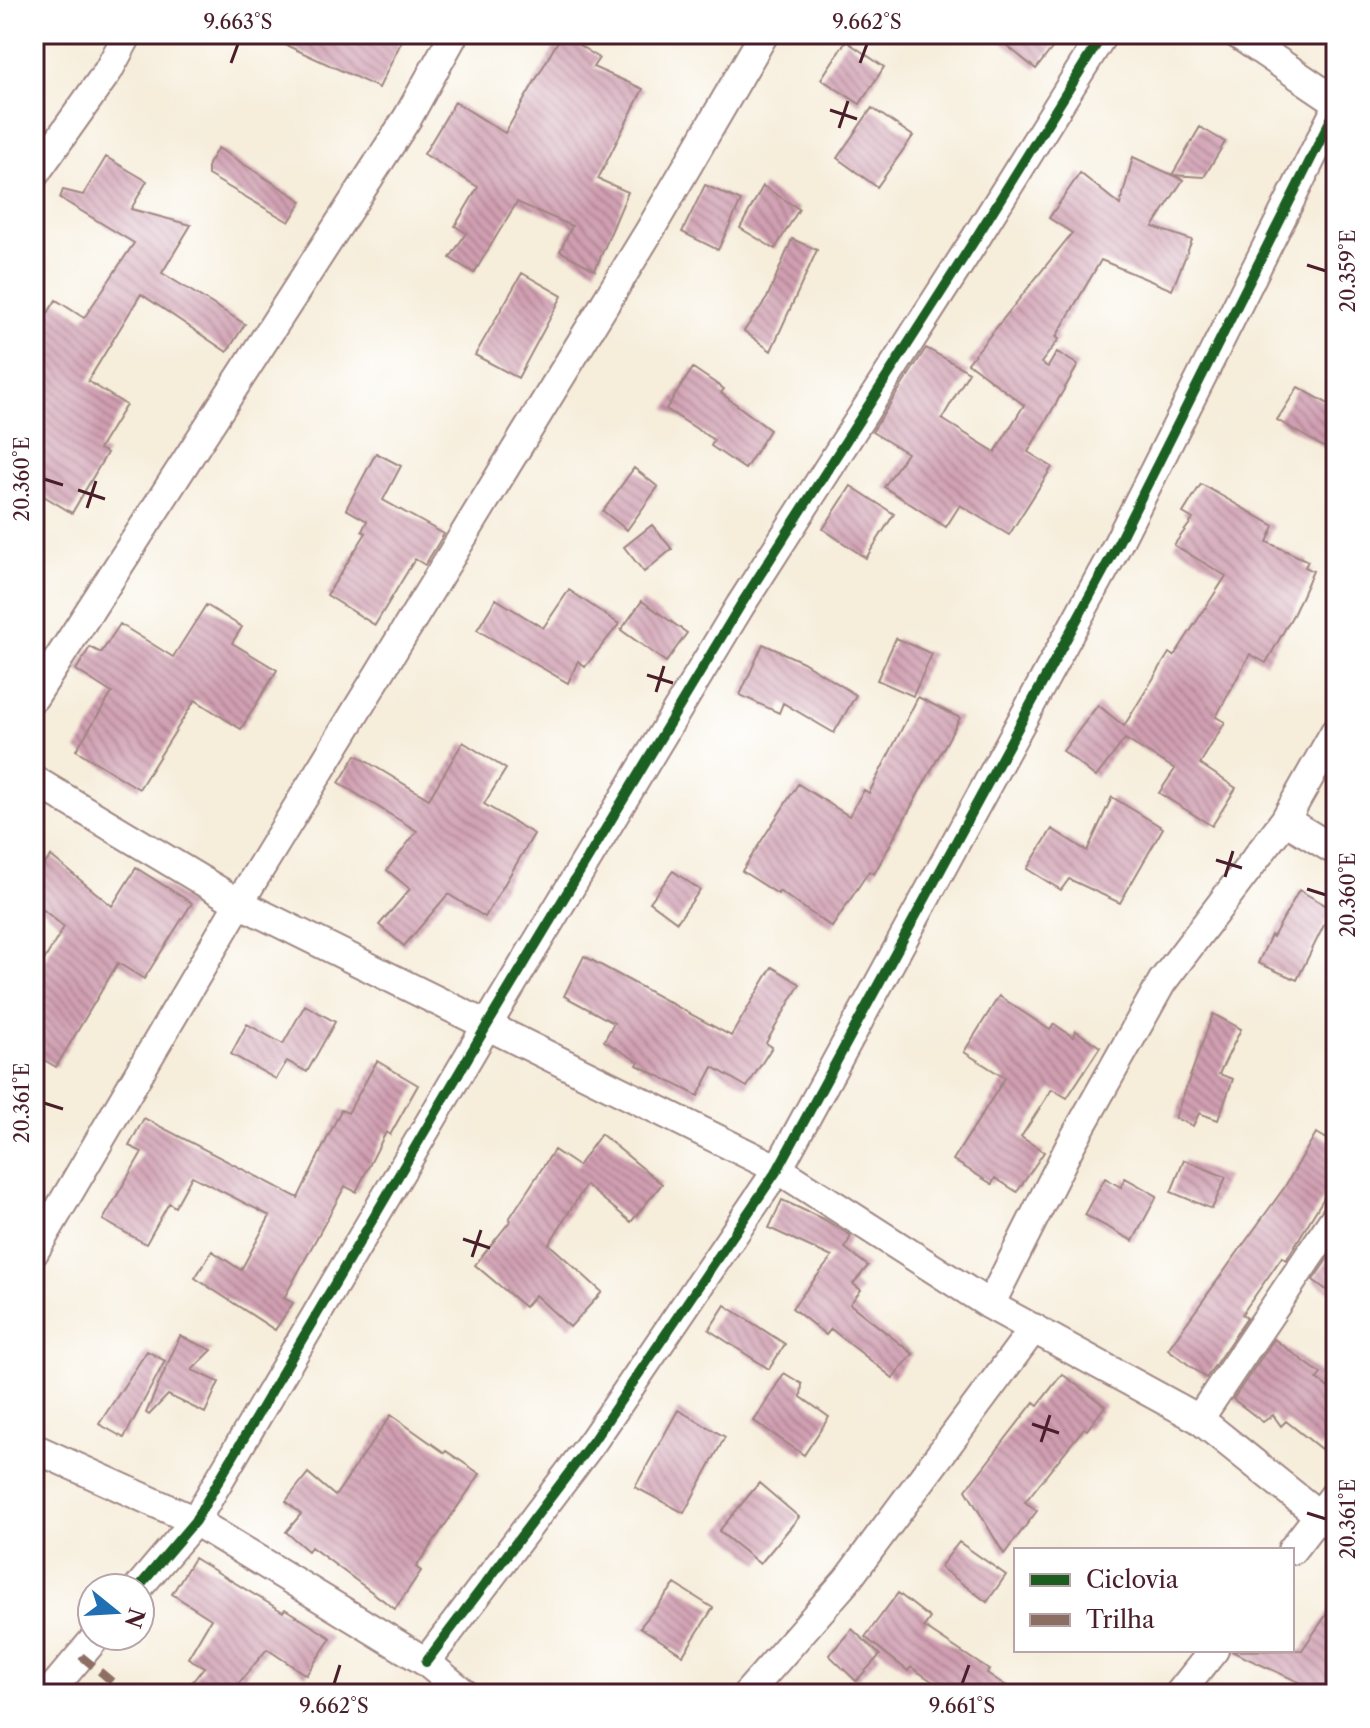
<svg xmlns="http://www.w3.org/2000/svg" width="1370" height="1728" font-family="'Libre Caslon Text',serif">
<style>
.building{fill:url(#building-back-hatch)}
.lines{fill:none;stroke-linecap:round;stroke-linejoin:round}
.minor-casing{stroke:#a08682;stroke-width:32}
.minor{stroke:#fff;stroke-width:28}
.quiet{stroke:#8d6e63;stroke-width:8;stroke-dasharray:16 8;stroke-linecap:butt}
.cycleway-casing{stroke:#fff;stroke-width:15}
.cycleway{stroke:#1b5e20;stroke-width:10}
.ticks{fill:none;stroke:#4a1f2b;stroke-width:3}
.neatline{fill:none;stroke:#4a1f2b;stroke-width:3}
.ticks-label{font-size:20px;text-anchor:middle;fill:#4a1f2b}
</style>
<defs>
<pattern id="building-back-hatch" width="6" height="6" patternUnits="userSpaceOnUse" patternTransform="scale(2)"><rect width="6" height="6" fill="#d09fb1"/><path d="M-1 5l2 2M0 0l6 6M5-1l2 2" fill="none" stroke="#ab8190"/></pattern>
</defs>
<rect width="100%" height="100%" fill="#fff"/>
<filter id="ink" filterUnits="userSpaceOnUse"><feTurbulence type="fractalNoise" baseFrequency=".0125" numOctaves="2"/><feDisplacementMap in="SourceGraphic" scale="16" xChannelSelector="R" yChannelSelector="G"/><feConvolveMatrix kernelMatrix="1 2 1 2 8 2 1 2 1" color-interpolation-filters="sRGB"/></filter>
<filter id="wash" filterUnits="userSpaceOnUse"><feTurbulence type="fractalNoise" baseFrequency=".006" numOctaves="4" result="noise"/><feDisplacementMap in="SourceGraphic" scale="32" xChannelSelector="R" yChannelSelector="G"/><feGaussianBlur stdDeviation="1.8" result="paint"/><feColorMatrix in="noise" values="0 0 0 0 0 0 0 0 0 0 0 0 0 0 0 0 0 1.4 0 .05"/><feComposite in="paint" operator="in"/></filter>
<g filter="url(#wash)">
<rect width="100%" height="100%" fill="#f6edda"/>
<g id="blocks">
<path class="building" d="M262,34H405L379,88Z
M562,34L599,58L593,67L643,89L598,179L628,192L595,270L560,251L572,226L517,202L474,273L450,258L466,233L455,226L478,187L424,154L455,102L505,133Z
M992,34H1063L1036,69Z
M846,41L884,67L860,104L821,79Z
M872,108L913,136L877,187L837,158Z
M1200,127L1225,142L1204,177L1172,175Z
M218,148L302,201L289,222L208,175V164Z
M106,157L147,181L131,209L191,225L162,273L245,324L227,352L141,294L88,381L126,405L99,449L107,453L72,513L34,490V308L46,316L56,300L84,318L134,243L60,198L63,190L83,195Z
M1133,157L1183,180L1153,227L1192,240L1172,290L1101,260L1056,337L1059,339L1041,363L1048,367L1057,352L1078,365L1028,452L1052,467L1009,535L960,505L946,527L884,487L907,453L872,432L926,348L969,372L942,419L995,452L1024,405L968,363L1072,233L1049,218L1080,173L1120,205Z
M705,185L741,201L718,250L682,232Z
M763,186L799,209L775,249L740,228Z
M792,239L817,250L771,351L744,331L767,298Z
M522,273L562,296L518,378L475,355Z
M693,368L724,389L721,393L770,430L745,469L711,446L714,440L666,409Z
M1298,387L1336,408V454L1277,420Z
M376,453L401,466L383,500L444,534L425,565L415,559L375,625L327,595L366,533L362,531L367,521L346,509Z
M634,468L658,487L627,530L603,511Z
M1201,484L1274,526L1267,542L1308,561L1305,567L1313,571L1294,613L1266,663L1250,654L1216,717L1225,722L1200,764L1236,788L1212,826L1159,793L1175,769L1125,739L1096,777L1063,751L1098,705L1124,726L1169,653L1174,656L1226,576L1174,545L1193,519L1183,513Z
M851,486L894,514L866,558L823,529Z
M652,525L672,549L644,572L624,547Z
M569,590L619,624L585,667L578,661L568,683L477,630L496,599L543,628Z
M642,601L687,633L666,662L621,630Z
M206,605L242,627L232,643L277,670L241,729L195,700L139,789L76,750L112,693L76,670L90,647L101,653L120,624L173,657Z
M896,638L932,654L913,696L877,680Z
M763,644L803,662L856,695L834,733L783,703L779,713L740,695Z
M918,697L960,718L874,874L869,871L832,927L779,891L778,894L742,871L798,784L849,816L864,790L869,793Z
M463,742L506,769L484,804L534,834L485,917L448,894L404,946L379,925L410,889L387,870L417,831L339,783L356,755L429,799Z
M1112,797L1163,828L1120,903L1069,879L1061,890L1027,869L1052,829L1087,851Z
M51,856L112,906L136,868L192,903L144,979L118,963L56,1067L34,1054V977L64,927L34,902V877Z
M673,871L700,890L677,922L650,902Z
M1299,890L1332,909L1297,980L1258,963L1271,935L1273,937Z
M584,956L731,1036L772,967L800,984L766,1043L772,1047L747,1087L713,1067L698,1096L637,1065L639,1062L604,1041L614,1023L564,996Z
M999,996L1050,1030L1054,1024L1073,1037L1076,1031L1100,1047L1067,1098L1052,1089L1021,1137L1044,1152L1017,1192L995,1178L992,1184L953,1160L1005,1078L964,1052Z
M305,1005L335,1022L307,1072L287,1061L276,1079L231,1054L247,1024L283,1044Z
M1213,1014L1241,1029L1219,1074L1233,1079L1218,1120L1199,1113L1193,1126L1175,1118Z
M377,1061L418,1085L390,1135L386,1132L356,1192L345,1186L284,1298L293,1303L275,1330L195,1278L212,1251L241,1270L270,1216L192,1176L175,1207L169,1203L146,1244L103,1220L142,1152L129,1146L144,1118L298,1198L341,1110L348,1113Z
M1316,1133L1336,1144V1178L1286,1260L1282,1257L1242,1314L1247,1318L1206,1378L1168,1349L1284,1188Z
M601,1134L662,1184L631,1222L586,1185L549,1244L602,1292L570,1327L535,1295L525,1307L475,1265L511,1220L509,1219L554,1150L578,1166Z
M1184,1160L1226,1177L1212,1209L1171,1192Z
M1105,1178L1121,1187L1125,1178L1157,1196L1133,1241L1085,1215Z
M782,1200L825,1220L851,1236L845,1248L868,1266L853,1284L861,1290L850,1304L913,1354L893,1378L831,1329L826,1335L792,1308L832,1257L769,1228Z
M1333,1251L1336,1253V1297L1313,1280Z
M725,1305L785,1344L769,1369L709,1330Z
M180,1336L212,1350L192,1370L219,1382L205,1413L168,1395L149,1415L146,1413Z
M1274,1339L1321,1374L1317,1379L1336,1394V1430L1321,1449L1286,1421L1281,1426L1273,1415L1263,1422L1233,1399Z
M147,1351L165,1361L124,1438L99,1424Z
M784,1373L802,1384L801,1397L829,1417L804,1455L754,1421Z
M1062,1374L1105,1406L1087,1430L1084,1428L1025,1502L1037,1511L1004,1554L966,1490L1034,1402L1038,1405Z
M678,1410L725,1437L684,1513L635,1487Z
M391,1415L445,1453L446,1451L480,1474L416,1567L421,1571L395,1609L311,1547L308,1551L286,1532L301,1514L286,1501L308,1473L335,1496Z
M759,1483L799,1517L760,1564L719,1531Z
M959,1542L1006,1575L987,1602L940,1567Z
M194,1558L283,1612L285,1609L331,1638L306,1675L267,1649L230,1694H183L204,1667L188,1658L211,1619L172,1594Z
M675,1584L713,1608L683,1655L640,1627Z
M898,1593L930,1618L924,1627L989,1670L987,1673L1018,1694H951L911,1667L908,1671L865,1637Z
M1336,1601V1694H1325L1231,1651L1302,1650Z
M852,1629L880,1655L856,1681L829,1655Z"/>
</g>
</g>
<g filter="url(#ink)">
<use href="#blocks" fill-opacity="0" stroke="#a08682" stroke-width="2"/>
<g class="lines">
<g class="minor-casing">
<path id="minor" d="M1237,34L1336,101
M34,175L108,71L128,34
M34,697L408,117L454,34
M34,780L239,903L778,1169L990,1305L1199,1419L1336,1529
M1285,820L1336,851
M34,1252L239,903L650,230L764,34
M990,1305L1071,1144L1162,982L1285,820L1336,730
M1199,1419L1336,1216
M34,1448L195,1521L426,1662L465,1694
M1292,1550L1336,1493
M138,1588L195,1521L486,1027L740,606L974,241L1103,34
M426,1662L593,1441L778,1169L1112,555L1336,109
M48,1694L97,1636
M747,1694L847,1580L1034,1328
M1179,1694L1214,1650"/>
</g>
<use href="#minor" class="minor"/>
<path class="quiet" d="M81,1656L127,1694"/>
<g class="cycleway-casing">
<path id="cycleway" d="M138,1588L195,1521L486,1027L740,606L974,241L1103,34
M426,1662L593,1441L778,1169L1112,555L1336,109"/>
</g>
<use href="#cycleway" class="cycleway"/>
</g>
</g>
<path class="ticks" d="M231,63L238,44M860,63L867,44M830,110L857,119M839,128L848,101M1307,265L1326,271M44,479L63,485M78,490L105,499M87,508L96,481M647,675L673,683M656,692L664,666M1216,860L1242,868M1225,877L1233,851M1307,889L1326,895M44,1103L63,1109M463,1239L490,1248M472,1257L481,1230M1032,1424L1059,1433M1041,1442L1050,1415M1307,1513L1326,1519M334,1684L340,1665M962,1684L969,1665"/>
<rect width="1370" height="1728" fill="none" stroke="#fff" stroke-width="88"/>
<rect x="1014" y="1548" width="280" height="104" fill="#ffffff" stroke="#b7a5aa" stroke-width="2"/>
<rect x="1030" y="1574" width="40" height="12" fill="#1b5e20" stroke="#b7a5aa" stroke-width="2"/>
<text x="1086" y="1588" font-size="24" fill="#4a1f2b">Ciclovia</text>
<rect x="1030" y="1614" width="40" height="12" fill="#8d6e63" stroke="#b7a5aa" stroke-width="2"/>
<text x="1086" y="1628" font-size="24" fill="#4a1f2b">Trilha</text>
<g transform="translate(116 1612) rotate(108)"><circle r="38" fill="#ffffff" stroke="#b7a5aa" stroke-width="2"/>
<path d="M0-6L14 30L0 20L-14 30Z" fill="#1f6fb2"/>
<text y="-12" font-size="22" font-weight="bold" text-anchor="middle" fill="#4a1f2b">N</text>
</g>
<rect x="44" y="44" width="1282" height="1640" class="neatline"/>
<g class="ticks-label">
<text x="238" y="29">9.663°S</text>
<text x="867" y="29">9.662°S</text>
<text transform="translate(1348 271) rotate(-90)" y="7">20.359°E</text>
<text transform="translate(22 479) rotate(-90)" y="7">20.360°E</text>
<text transform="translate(1348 895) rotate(-90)" y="7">20.360°E</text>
<text transform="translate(22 1103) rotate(-90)" y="7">20.361°E</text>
<text transform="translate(1348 1519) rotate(-90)" y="7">20.361°E</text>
<text x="334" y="1713">9.662°S</text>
<text x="962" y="1713">9.661°S</text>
</g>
</svg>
